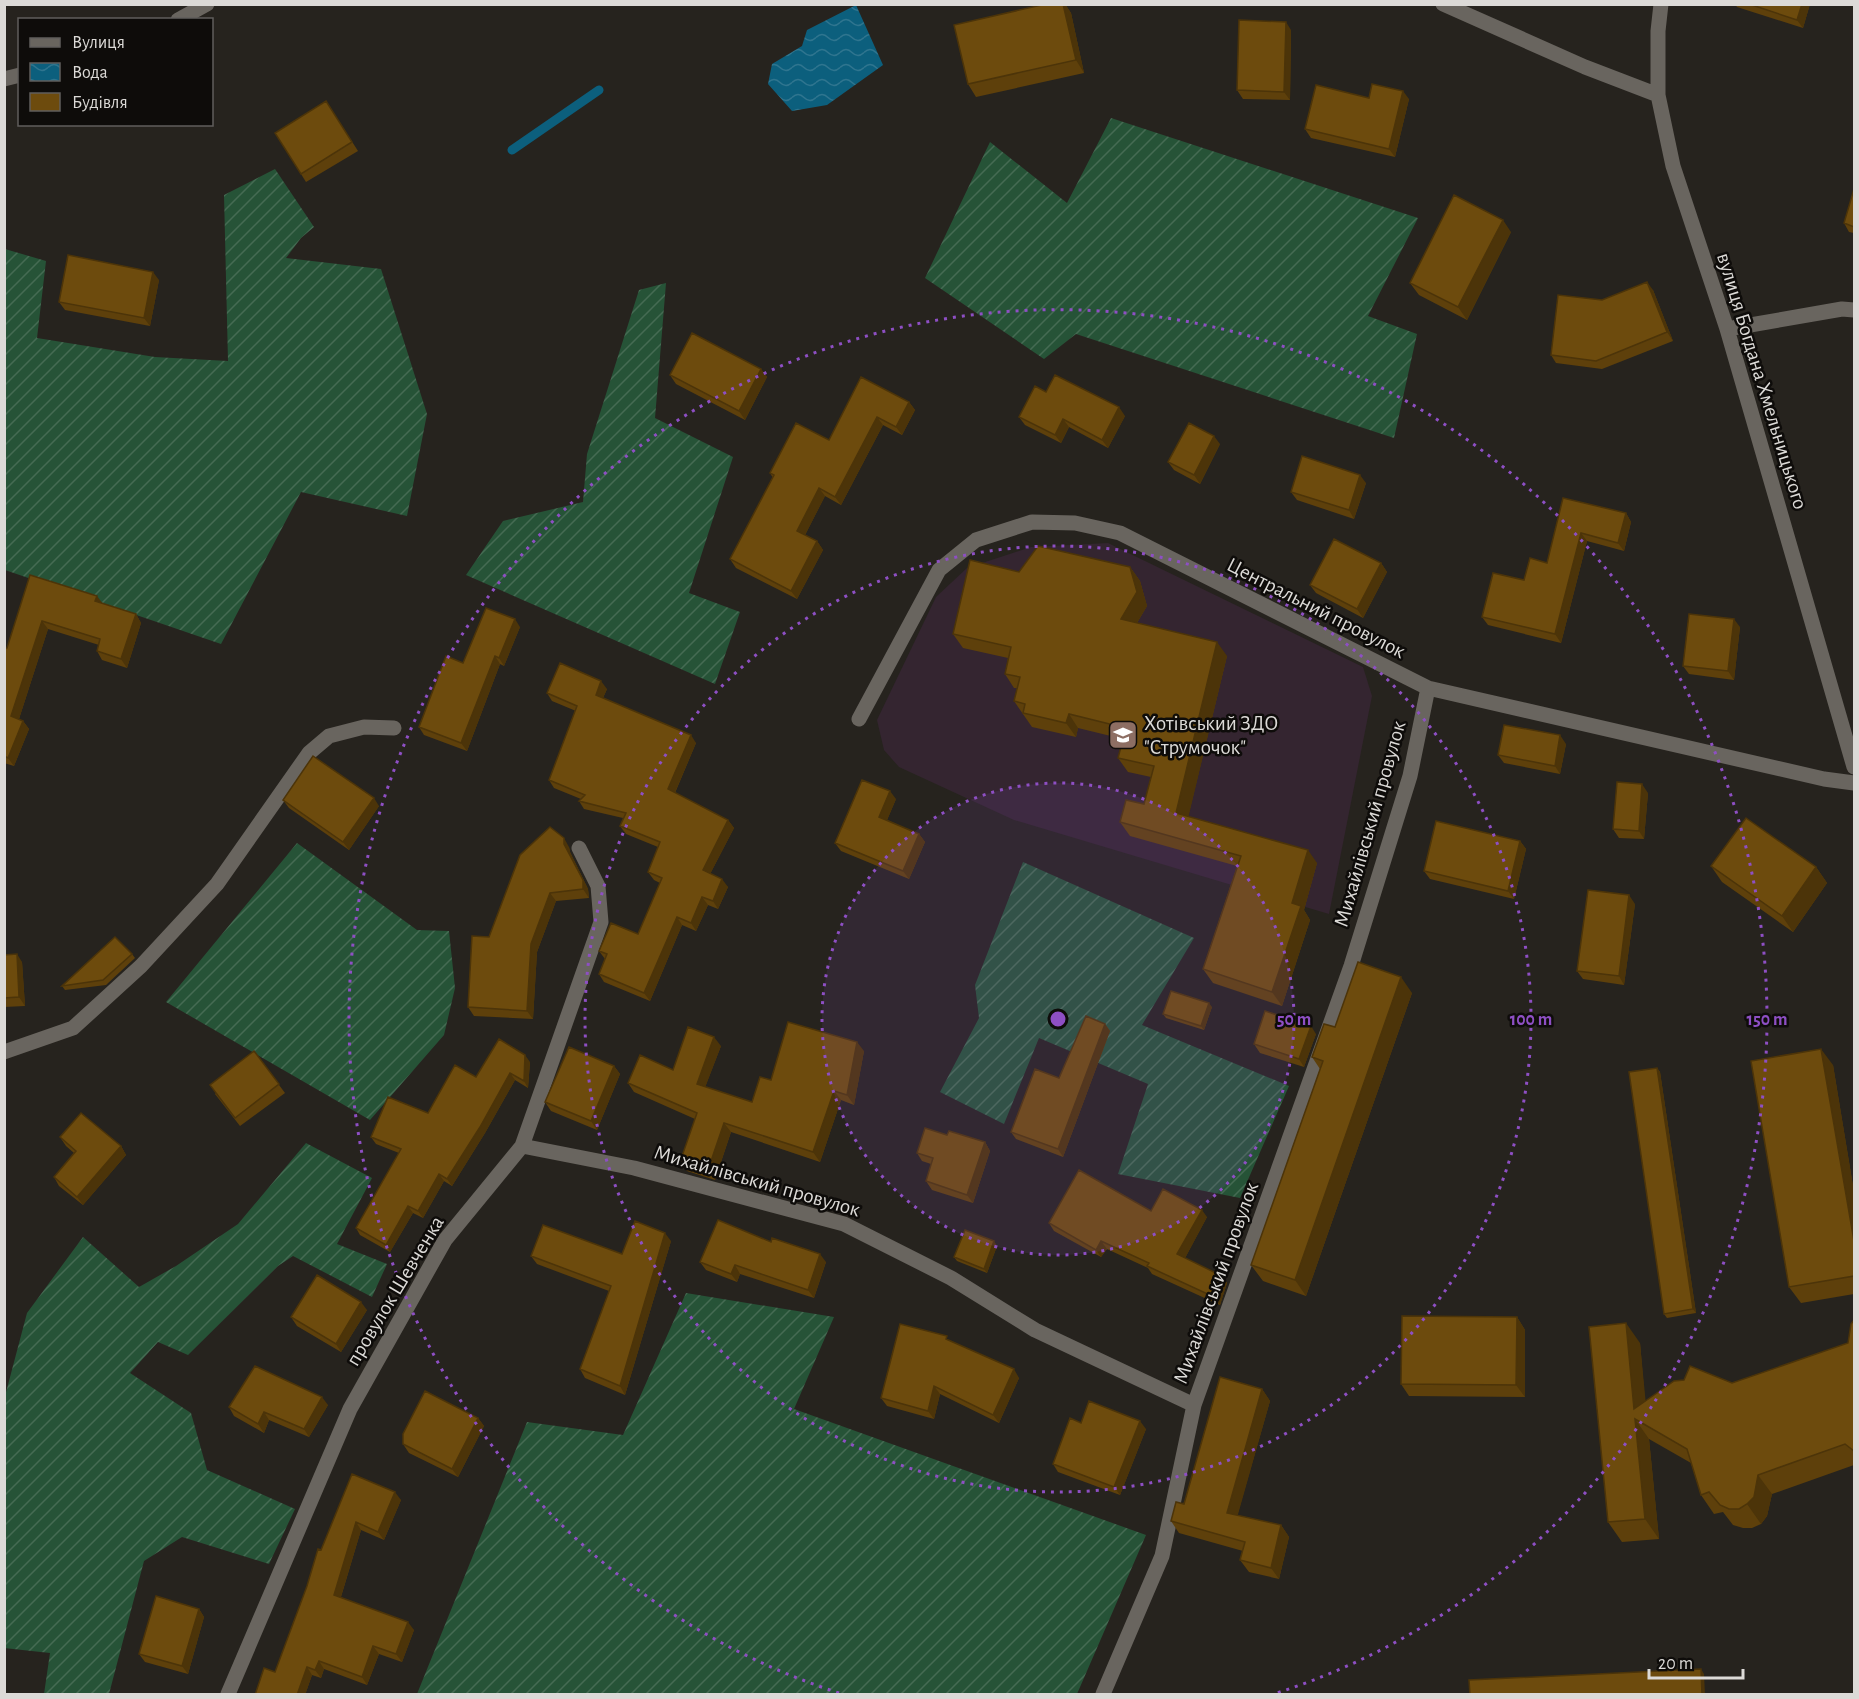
<svg xmlns="http://www.w3.org/2000/svg" width="1859" height="1699" font-family="'Alegreya Sans',sans-serif">
<style>
.education{fill:#342530}
.garden{fill:url(#garden-furrows)}
.water{fill:url(#water-waves)}
.lines{fill:none;stroke-linecap:round;stroke-linejoin:round}
.stream{stroke:#0c5f7d;stroke-width:9}
.minor{stroke:#69655f;stroke-width:15}
.wall{fill:#5e400b}
.shaded-wall{fill:#4c3409}
.building{fill:#6d4b0d;stroke:#4c3409;stroke-width:1.5}
.ring{fill:none;stroke:#8e4fc4;stroke-width:3;stroke-dasharray:3 6}
.labels{text-anchor:middle;dominant-baseline:central;stroke-width:5;stroke-linejoin:round;paint-order:stroke}
.street-label{font-size:21px;fill:#dcdad7;stroke:#0e0c0a}
.poi-label{font-size:21px;fill:#dcdad7;stroke:#0e0c0a;text-anchor:start}
.centre{fill:#8e4fc4;stroke:#0e0c0a;stroke-width:3}
.ring-label{font-size:18px;text-anchor:middle;font-weight:bold;fill:#8e4fc4;stroke:#0e0c0a;stroke-width:5;stroke-linejoin:round;paint-order:stroke}
</style>
<defs>
<pattern id="garden-furrows" width="10" height="10" patternUnits="userSpaceOnUse" patternTransform="scale(1.5)"><rect width="10" height="10" fill="#265337"/><path d="M-1 1l2-2M0 10L10 0M9 11l2-2" fill="none" stroke="#456b53"/></pattern>
<pattern id="water-waves" width="16" height="10" patternUnits="userSpaceOnUse" patternTransform="scale(1.5)"><rect width="16" height="10" fill="#0c5f7d"/><path d="M0 5q4-4 8 0t8 0" fill="none" stroke="#2f758f"/></pattern>
</defs>
<rect width="100%" height="100%" fill="#26231e"/>
<path class="education" d="M1108,543L1363,667L1372,696L1329,914L1014,820L899,767L884,750L877,720L936,597L967,568L1031,547Z"/>
<path class="garden" d="M1111,118L1418,218L1368,316L1417,334L1394,438L1076,334L1044,359L925,278L990,142L1067,203Z
M275,169L314,227L301,238L286,258L381,269L427,414L407,516L301,492L221,644L5,570V249L46,261L37,338L155,357L228,361L224,195Z
M666,283L655,418L733,457L689,593L740,612L715,684L466,575L503,521L583,502L587,454L639,290Z
M297,843L417,930L449,931L455,988L444,1035L370,1120L166,1002Z
M1023,862L1194,938L1142,1025L1289,1086L1240,1198L1118,1174L1148,1084L1039,1038L1004,1124L940,1092L979,1018L975,985Z
M306,1143L372,1178L337,1244L387,1264L372,1297L293,1256L278,1266L188,1355L158,1342L130,1373L191,1413L207,1470L295,1509L269,1564L182,1537L144,1561L109,1694H44L50,1653L4,1648L5,1409V1396L27,1313L83,1237L139,1287L176,1266L238,1224Z
M686,1293L834,1317L794,1409L1146,1535L1077,1694H417L527,1422L623,1435Z"/>
<path class="water" d="M856,5L883,65L827,105L792,111L768,84L772,64L802,46L807,30Z"/>
<g class="lines">
<path class="stream" d="M512,150L599,90"/>
<path class="minor" d="M1443,4L1585,67L1658,95
M1661,4L1658,31V95L1673,166L1727,329L1854,767
M178,20L207,4
M4,79L20,75
M1727,329L1842,309L1854,310
M859,719L939,570L976,540L1032,522L1075,523L1120,533L1428,688L1824,779L1854,783
M4,1052L73,1028L141,966L217,884L309,753L329,736L364,727L394,728
M522,1146L634,1168L844,1224L951,1278L1035,1330L1194,1405
M228,1694L350,1409L445,1240L522,1146L601,922L598,886L579,848
M1103,1694L1162,1556L1194,1405L1351,966L1410,776L1428,688"/>
</g>
<path class="wall" d="M1046,4H1065L1071,13L1084,73L976,97L968,84Z
M1735,4H1810L1803,28L1737,7Z
M1291,30L1290,100L1243,99L1237,90Z
M1369,98L1409,99L1395,157L1311,138L1305,129Z
M326,101L358,151L306,182L301,174Z
M1854,189V233L1849,232L1844,223Z
M1511,232L1467,320L1419,295L1410,283Z
M159,280L150,326L65,310L59,302Z
M1653,290L1673,341L1602,369L1556,363L1551,355L1602,300Z
M761,369L767,377L745,420L676,384L670,375Z
M909,402L915,410L902,435L883,425L841,505L825,496L805,535L817,541L823,550L797,599L736,568L730,559L773,478L770,473L829,440Z
M1125,416L1108,448L1069,427L1061,443L1025,425L1019,417Z
M1220,444L1200,484L1174,470L1168,462Z
M1366,483L1354,519L1297,500L1291,492Z
M1563,498L1626,513L1631,522L1624,551L1587,541L1561,643L1488,625L1482,617L1524,580L1547,563Z
M1381,563L1387,572L1363,618L1316,593L1310,585Z
M1130,567L1140,581L1147,606L1137,623L1227,656L1188,817L1317,863L1304,910L1310,920L1282,1006L1213,983L1203,969L1237,866L1130,836L1120,822L1144,804L1151,777L1128,772L1118,758L1123,739L1078,728L1076,737L1032,727L1014,701L1017,688H1014L1005,674L1008,658L963,648L953,634L1019,572Z
M30,575L102,604L136,614L141,623L127,668L102,660L97,651L99,645L48,629L19,719L23,721L29,729L14,766L4,763V648H7Z
M520,627L504,666L500,664L467,751L424,735L419,727L463,663Z
M1740,627L1734,680L1689,674L1683,666Z
M607,689L603,698L696,743L675,793L728,820L734,828L710,874L728,887L718,909L708,905L696,931L682,925L650,1001L604,982L599,974L605,959L599,951L638,934L660,883L654,880L648,872L658,847L626,834L620,826L623,818L584,809L579,801L581,799L554,788L549,780L576,711L552,701L547,693Z
M1566,744L1560,774L1504,763L1498,755Z
M1648,793L1644,839L1619,838L1613,829Z
M896,799L887,820L919,834L925,842L909,879L841,851L835,843Z
M283,800L379,806L349,850L289,808Z
M1520,841L1526,849L1514,899L1430,879L1424,871Z
M569,847L570,852L588,889L589,898L556,901L537,952L533,1019L474,1016L468,1007Z
M1711,866L1816,867L1827,883L1793,932L1722,882Z
M1635,904L1624,985L1583,979L1577,971Z
M132,954L135,958L106,985L65,990L62,986Z
M4,955L22,962L25,1006L4,1007Z
M1412,993L1306,1296L1263,1281L1251,1265L1320,1069L1312,1057L1335,1027Z
M1212,1007L1204,1030L1166,1018L1163,1014Z
M1105,1024L1110,1031L1063,1157L1016,1139L1011,1132L1059,1078Z
M1316,1034L1304,1067L1260,1053L1254,1044Z
M721,1046L705,1087L752,1102L771,1080L864,1051L854,1105L841,1100L820,1162L731,1132L715,1180L687,1171L680,1162L695,1119L634,1092L628,1083L673,1070Z
M254,1051L285,1093L240,1126L215,1094Z
M530,1062L528,1088L515,1080L485,1133L452,1186L444,1181L423,1218L413,1213L390,1252L360,1235L356,1228L399,1153L376,1144L371,1137L428,1113L476,1077Z
M1833,1065L1854,1192V1294L1801,1303L1789,1287Z
M614,1066L620,1074L597,1130L551,1111L545,1102Z
M1657,1068L1660,1072L1696,1313L1667,1318L1664,1314Z
M947,1135L985,1142L990,1151L973,1203L932,1190L926,1181L931,1164L922,1161L917,1153Z
M60,1137L121,1146L126,1155L83,1205L59,1186L54,1177L74,1153L66,1146Z
M1151,1211L1207,1217L1185,1258L1222,1276L1227,1283L1220,1305L1152,1274L1148,1268L1107,1249L1101,1257L1054,1231L1049,1223Z
M671,1241L625,1395L585,1378L580,1369L609,1291L537,1264L531,1256L622,1254Z
M997,1246L987,1273L957,1261L954,1257Z
M700,1262H826L814,1298L740,1274L737,1282L706,1270Z
M367,1310L341,1352L297,1326L291,1317Z
M1517,1317L1525,1330V1397L1409,1396L1401,1384Z
M1854,1320V1465L1772,1494L1767,1516L1761,1524L1752,1528H1743L1733,1525L1723,1512L1714,1514L1701,1495L1691,1463L1649,1439L1659,1539L1622,1542L1608,1522L1640,1343L1645,1401L1732,1383L1848,1343Z
M950,1341L1019,1378L999,1423L940,1394L934,1419L887,1406L881,1398Z
M1262,1389L1270,1401L1237,1516L1281,1525L1289,1537L1279,1579L1249,1572L1240,1560L1243,1551L1179,1533L1171,1521Z
M328,1405L309,1437L269,1420L264,1433L234,1416L229,1407Z
M478,1418L484,1426L458,1477L409,1453L403,1444Z
M1081,1423L1146,1429L1120,1495L1058,1472L1053,1464Z
M352,1474L401,1500L384,1540L361,1530L341,1597L414,1630L402,1662L379,1654L367,1685L324,1669L321,1678L312,1675L305,1695H255L275,1672L321,1550Z
M199,1609L204,1617L188,1674L145,1662L139,1654Z"/>
<path class="shaded-wall" d="M1063,4H1065L1071,13L1084,73L1076,60Z
M1802,4H1810L1803,28L1797,20Z
M1286,22L1291,30L1290,100L1284,92Z
M1403,91L1409,99L1395,157L1389,149Z
M1503,220L1511,232L1467,320L1458,307Z
M153,272L159,280L150,326L144,318Z
M1647,282L1653,290L1673,341L1667,332Z
M761,369L767,377L745,420L739,411Z
M909,402L915,410L902,435L896,427Z
M1119,407L1125,416L1108,448L1102,440Z
M877,417L883,425L841,505L835,497Z
M1063,419L1069,427L1061,443L1055,435Z
M1214,436L1220,444L1200,484L1194,475Z
M1360,475L1366,483L1354,519L1349,510Z
M819,488L825,496L803,539L797,531Z
M1626,513L1631,522L1624,551L1618,543Z
M1581,533L1587,541L1561,643L1555,634Z
M817,541L823,550L797,599L791,591Z
M1381,563L1387,572L1363,618L1357,609Z
M1130,567L1140,581L1147,606L1131,633L1121,619Z
M97,596L103,604L95,601Z
M136,614L141,623L127,668L121,659Z
M515,619L520,627L504,666L499,658Z
M1734,619L1740,627L1734,680L1728,671Z
M42,621L48,629L17,725L11,716Z
M1217,642L1227,656L1186,827L1176,813Z
M495,656L500,664L467,751L461,743Z
M601,681L607,689L601,702L596,695Z
M1069,714L1078,728L1076,737L1066,723Z
M23,721L29,729L14,766L8,758Z
M691,735L696,743L673,797L668,789Z
M1560,735L1566,744L1560,774L1555,766Z
M1642,784L1648,793L1644,839L1639,831Z
M890,791L896,799L885,825L879,817Z
M374,798L379,806L349,850L343,842Z
M728,820L734,828L708,878L703,870Z
M919,834L925,842L909,879L903,871Z
M564,838L569,847L570,852L588,889L589,898L583,889L564,844Z
M1520,841L1526,849L1514,899L1508,891Z
M1308,850L1317,863L1304,910L1310,920L1282,1006L1272,992L1292,903Z
M1816,867L1827,883L1793,932L1782,916Z
M722,879L728,887L718,909L713,901Z
M550,893L556,901L537,952L533,1019L527,1011L531,944Z
M1629,895L1635,904L1624,985L1619,976Z
M702,897L708,905L696,931L691,923Z
M677,917L682,925L650,1001L644,993Z
M17,954L22,962L25,1006L19,997Z
M1401,977L1412,993L1306,1296L1295,1280Z
M1209,1003L1212,1007L1204,1030L1201,1026Z
M1105,1024L1110,1031L1063,1157L1058,1149Z
M1311,1026L1316,1034L1304,1067L1299,1059Z
M714,1037L721,1046L703,1093L697,1084Z
M857,1042L864,1051L854,1105L847,1095Z
M1821,1049L1833,1065L1854,1192V1241Z
M525,1055L530,1062L528,1088L524,1081Z
M614,1066L620,1074L597,1130L591,1121Z
M1657,1068L1660,1072L1696,1313L1693,1309Z
M510,1073L515,1080L485,1133L452,1186L447,1179Z
M834,1091L841,1100L820,1162L813,1152Z
M724,1123L731,1132L715,1180L708,1170Z
M985,1142L990,1151L973,1203L967,1195Z
M121,1146L126,1155L83,1205L77,1197Z
M439,1174L444,1181L423,1218L418,1211Z
M408,1206L413,1213L390,1252L386,1245Z
M1202,1210L1207,1217L1183,1262L1177,1254Z
M665,1233L671,1241L625,1395L620,1386Z
M994,1241L997,1246L987,1273L984,1269Z
M1101,1241L1107,1249L1101,1257L1096,1250Z
M820,1254L826,1262L814,1298L808,1290Z
M735,1265L740,1274L737,1282L731,1274Z
M1222,1276L1227,1283L1220,1305L1214,1297Z
M361,1302L367,1310L341,1352L336,1344Z
M1517,1317L1525,1330V1397L1516,1385Z
M1626,1323L1640,1343L1648,1426L1634,1409Z
M1014,1369L1019,1378L999,1423L993,1415Z
M934,1386L940,1394L934,1419L928,1411Z
M1262,1389L1270,1401L1235,1525L1227,1513Z
M322,1397L328,1405L309,1437L304,1429Z
M264,1412L269,1420L264,1433L258,1424Z
M478,1418L484,1426L458,1477L452,1469Z
M1635,1419L1649,1439L1659,1539L1645,1519Z
M1140,1421L1146,1429L1120,1495L1114,1487Z
M1758,1475L1772,1494L1767,1516L1761,1524L1747,1504Z
M395,1492L401,1500L384,1540L378,1532Z
M356,1522L361,1530L339,1603L334,1595Z
M1281,1525L1289,1537L1279,1579L1271,1568Z
M199,1609L204,1617L188,1674L182,1666Z
M408,1622L414,1630L402,1662L396,1654Z
M373,1646L379,1654L367,1685L362,1677Z
M319,1661L324,1669L321,1678L315,1670Z
M307,1667L312,1675L305,1695H297Z
M1701,1669L1704,1674L1705,1695H1702Z"/>
<path class="building" d="M1046,4H1063L1076,60L968,84L954,25Z
M1749,4H1802L1797,20Z
M1239,20L1286,22L1284,92L1237,90Z
M1372,84L1403,91L1389,149L1305,129L1316,85L1369,98Z
M326,101L352,142L301,174L275,133Z
M1854,189V227L1844,223Z
M1454,195L1503,220L1458,307L1410,283Z
M68,255L153,272L144,318L59,302Z
M1647,282L1667,332L1596,361L1551,355L1558,295L1602,300Z
M692,333L761,369L739,411L670,375Z
M1055,375L1119,407L1102,440L1063,419L1055,435L1019,417L1035,386L1046,392Z
M861,377L909,402L896,427L877,417L835,497L819,488L797,531L817,541L791,591L730,559L774,475L770,473L796,423L829,440Z
M1189,423L1214,436L1194,475L1168,462Z
M1302,456L1360,475L1349,510L1291,492Z
M1563,498L1626,513L1618,543L1581,533L1555,634L1482,617L1493,573L1524,580L1530,558L1547,563Z
M1334,539L1381,563L1357,609L1310,585Z
M1038,546L1130,567L1137,592L1121,619L1217,642L1176,813L1308,850L1292,903L1301,906L1272,992L1203,969L1241,856L1120,822L1126,800L1144,804L1154,766L1118,758L1126,728L1069,714L1066,723L1023,713L1025,704L1014,701L1020,677L1005,674L1011,647L953,634L970,560L1019,572Z
M30,575L97,596L95,601L136,614L121,659L97,651L100,639L42,621L11,716L23,721L8,758L4,756V648H7Z
M486,608L515,619L499,658L495,656L461,743L419,727L446,656L463,663Z
M1689,614L1734,619L1728,671L1683,666Z
M560,663L601,681L596,695L691,735L668,789L728,820L703,870L722,879L713,901L702,897L691,923L677,917L644,993L599,974L607,954L599,951L611,923L638,934L662,878L648,872L660,842L620,826L626,813L579,801L585,795L549,780L577,706L547,693Z
M1504,725L1560,735L1555,766L1498,755Z
M313,756L374,798L343,842L283,800Z
M862,780L890,791L879,817L919,834L903,871L835,843Z
M1617,782L1642,784L1639,831L1613,829Z
M1746,818L1816,867L1782,916L1711,866Z
M1436,821L1520,841L1508,891L1424,871Z
M550,827L564,838V844L583,880V889L550,893L531,944L527,1011L468,1007L472,936L489,937L520,855Z
M1588,890L1629,895L1619,976L1577,971Z
M115,937L132,954L103,980L62,986Z
M17,954L19,997L4,998V955Z
M1358,962L1401,977L1295,1280L1251,1265L1323,1061L1312,1057L1324,1024L1335,1027Z
M1171,991L1209,1003L1201,1026L1163,1014Z
M1265,1011L1311,1026L1299,1059L1254,1044Z
M1086,1016L1105,1024L1058,1149L1011,1132L1035,1069L1059,1078Z
M788,1022L857,1042L847,1095L834,1091L813,1152L724,1123L708,1170L680,1162L697,1113L628,1083L640,1055L673,1070L688,1027L714,1037L697,1084L752,1102L760,1077L771,1080Z
M499,1039L525,1055L524,1081L510,1073L480,1127L447,1179L439,1174L418,1211L408,1206L386,1245L356,1228L401,1149L371,1137L388,1097L428,1113L455,1065L476,1077Z
M569,1047L614,1066L591,1121L545,1102Z
M1821,1049L1854,1241V1276L1789,1287L1751,1061Z
M254,1051L279,1084L235,1118L210,1085Z
M1657,1068L1693,1309L1664,1314L1629,1072Z
M81,1113L121,1146L77,1197L54,1177L76,1151L60,1137Z
M925,1128L947,1135L949,1131L985,1142L967,1195L926,1181L933,1158L917,1153Z
M1079,1170L1151,1211L1163,1189L1202,1210L1177,1254L1222,1276L1214,1297L1147,1266L1149,1263L1101,1241L1096,1250L1049,1223Z
M718,1220L771,1242L772,1238L820,1254L808,1290L735,1265L731,1274L700,1262Z
M635,1221L665,1233L620,1386L580,1369L611,1286L531,1256L543,1225L622,1254Z
M965,1230L994,1241L984,1269L954,1257Z
M317,1275L361,1302L336,1344L291,1317Z
M1402,1316L1517,1317L1516,1385L1401,1384Z
M1854,1320V1451L1845,1444L1758,1475L1754,1497L1747,1504L1739,1509H1729L1720,1505L1709,1492L1701,1495L1687,1449L1635,1419L1645,1519L1608,1522L1589,1327L1626,1323L1634,1409L1674,1381L1684,1380L1690,1366L1732,1383L1848,1343L1851,1324Z
M900,1324L947,1336L946,1339L1014,1369L993,1415L934,1386L928,1411L881,1398Z
M255,1366L322,1397L304,1429L264,1412L258,1424L229,1407Z
M1220,1377L1262,1389L1227,1513L1281,1525L1271,1568L1240,1560L1245,1542L1171,1521L1176,1502L1184,1504Z
M425,1391L478,1418L452,1469L403,1444V1434Z
M1089,1401L1140,1421L1114,1487L1053,1464L1070,1418L1081,1423Z
M352,1474L395,1492L378,1532L356,1522L334,1595L408,1622L396,1654L373,1646L362,1677L319,1661L315,1670L307,1667L297,1695H255L264,1668L275,1672L307,1586L318,1549L321,1550Z
M156,1596L199,1609L182,1666L139,1654Z
M1701,1669L1702,1695H1470L1469,1680Z"/>
<circle cx="1058" cy="1019" r="236" fill="#8e4fc4" fill-opacity=".12"/>
<g class="ring">
<circle cx="1058" cy="1019" r="236"/>
<circle cx="1058" cy="1019" r="473"/>
<path d="M839 1693A709 709 0 1 1 1277 1693"/>
</g>
<defs>
<g id="school-square" transform="scale(1.5)"><rect x="-9" y="-9" width="18" height="18" rx="4" fill="#8d6e63" stroke="#0e0c0a"/><path d="M0-5L7-2L0 1L-7-2ZM-4 1L0 2.5L4 1V4Q0 6-4 4Z" fill="#fff"/></g>
</defs>
<g fill-rule="evenodd">
<use href="#school-square" x="1123" y="735"/>
</g>
<g class="labels">
<g class="street-label">
<text transform="translate(1762 381) rotate(73)">вулиця Богдана Хмельницького</text>
<text transform="translate(1316 608) rotate(27)">Центральний провулок</text>
<text transform="translate(1370 824) rotate(-74)">Михайлівський провулок</text>
<text transform="translate(757 1181) rotate(16)">Михайлівський провулок</text>
<text transform="translate(1216 1283) rotate(-70)">Михайлівський провулок</text>
<text transform="translate(395 1291) rotate(-59)">провулок Шевченка</text>
</g>
<g class="poi-label">
<text x="1144" y="723">Хотівський ЗДО<tspan x="1144" dy="24">"Струмочок"</tspan></text>
</g>
</g>
<circle cx="1058" cy="1019" r="9" class="centre"/>
<g class="ring-label">
<text x="1294" y="1025">50 m</text>
<text x="1531" y="1025">100 m</text>
<text x="1767" y="1025">150 m</text>
</g>
<rect width="1859" height="1699" fill="none" stroke="#dcdad7" stroke-width="12"/>
<rect x="18" y="18" width="195" height="108" fill="#0e0c0a" stroke="#605e5c" stroke-width="1.5"/>
<rect x="30" y="38" width="30" height="9" fill="#69655f" stroke="#605e5c" stroke-width="1.5"/>
<text x="72" y="48" font-size="18" fill="#dcdad7">Вулиця</text>
<rect x="30" y="63" width="30" height="18" fill="url(#water-waves)" stroke="#605e5c" stroke-width="1.5"/>
<text x="72" y="78" font-size="18" fill="#dcdad7">Вода</text>
<rect x="30" y="93" width="30" height="18" fill="#6d4b0d" stroke="#605e5c" stroke-width="1.5"/>
<text x="72" y="108" font-size="18" fill="#dcdad7">Будівля</text>
<path d="M1649 1669v9h94v-9" fill="none" stroke="#dcdad7" stroke-width="3"/>
<text x="1658" y="1669" font-size="18" fill="#dcdad7" stroke="#0e0c0a" stroke-width="4.5" paint-order="stroke">20 m</text>
</svg>
